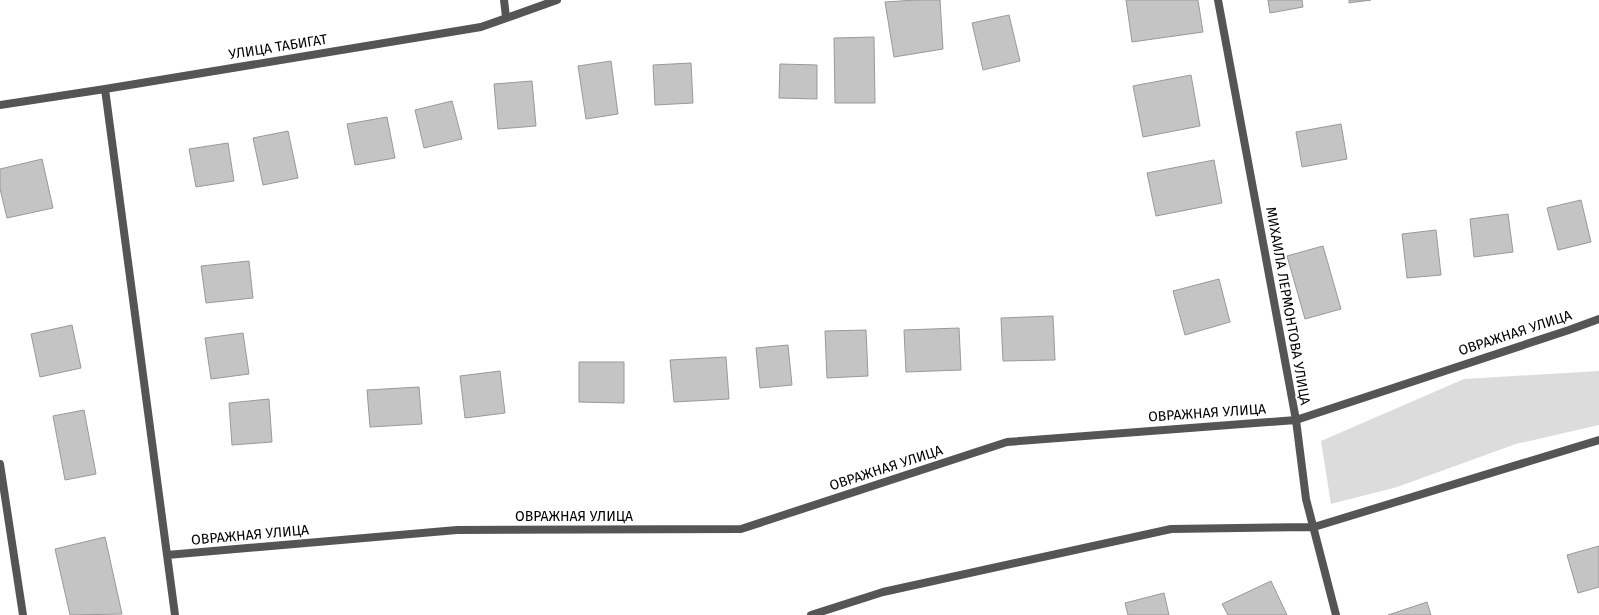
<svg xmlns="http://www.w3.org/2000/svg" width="1599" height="615" font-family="'Fira Sans',sans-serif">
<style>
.green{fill:#dcdcdc}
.building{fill:#c4c4c4;stroke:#999}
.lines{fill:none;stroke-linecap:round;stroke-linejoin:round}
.lane{stroke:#555;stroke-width:8}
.street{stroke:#555;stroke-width:8}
.labels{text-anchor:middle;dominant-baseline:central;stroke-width:4;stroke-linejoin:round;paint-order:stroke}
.street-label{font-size:14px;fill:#000;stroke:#fff}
</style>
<rect width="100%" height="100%" fill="#fff"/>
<path class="green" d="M1599,371V425L1516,444L1397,487L1331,504L1321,441L1464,379Z"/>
<path class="building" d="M916,0H940L943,49L894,57L885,2Z
M1126,0H1198L1203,32L1132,42Z
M1268,0H1302L1303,7L1270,13Z
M1349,0H1371L1349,3Z
M1009,15L1020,61L983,70L972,23Z
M874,37L875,103H835L834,38Z
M611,61L618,114L586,119L578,66Z
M691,63L693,103L655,105L653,65Z
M780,64L817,65V99L779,98Z
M1191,75L1200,126L1143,137L1133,86Z
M532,81L536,126L498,129L494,84Z
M452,101L462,139L424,148L415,110Z
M387,117L395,158L355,165L347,124Z
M1341,124L1347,159L1302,167L1296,132Z
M288,131L298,178L263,185L253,138Z
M228,143L234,181L196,187L189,149Z
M42,159L53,208L7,218L0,189V169Z
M1214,160L1222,203L1156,216L1147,173Z
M1581,200L1591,242L1558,250L1547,208Z
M1508,214L1513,252L1474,257L1470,219Z
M1436,230L1441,275L1407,278L1402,234Z
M1323,246L1341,309L1305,319L1287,256Z
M249,261L253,298L206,303L201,266Z
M1219,279L1230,322L1185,335L1173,291Z
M1053,316L1055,360L1003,361L1001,318Z
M72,325L81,368L40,377L31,334Z
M959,328L961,370L906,372L904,330Z
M866,330L868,376L827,378L825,331Z
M243,333L249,374L211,379L205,338Z
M788,345L792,385L760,388L756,348Z
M726,357L729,399L674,402L670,360Z
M579,362H624V403L579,402Z
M500,371L505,413L465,418L460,376Z
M419,387L422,424L370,427L367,390Z
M269,399L272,442L232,445L229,403Z
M84,410L96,474L65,480L53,416Z
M105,537L122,614L70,615L55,549Z
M1599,546V587L1578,593L1567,555Z
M1271,581L1287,615H1228L1222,604Z
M1164,593L1169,615H1128L1125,603Z
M1427,602L1431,615H1388Z"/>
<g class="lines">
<path class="lane" d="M504,0L506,17
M0,464L23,615"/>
<path class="street" d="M1218,0L1296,420L1306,499L1336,615
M105,89L175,615
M0,105L105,89L481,27L557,0
M167,555L457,530L741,529L1007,442L1296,420L1569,330L1599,319
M811,615L883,592L1171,529L1314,527L1599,440"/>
</g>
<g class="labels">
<g class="street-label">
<text transform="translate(278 47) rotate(-9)">УЛИЦА ТАБИГАТ</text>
<text transform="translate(1288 306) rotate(80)">МИХАИЛА ЛЕРМОНТОВА УЛИЦА</text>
<text transform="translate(1515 333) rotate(-18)">ОВРАЖНАЯ УЛИЦА</text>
<text transform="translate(1207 413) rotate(-4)">ОВРАЖНАЯ УЛИЦА</text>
<text transform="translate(886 468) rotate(-18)">ОВРАЖНАЯ УЛИЦА</text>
<text x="574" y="516">ОВРАЖНАЯ УЛИЦА</text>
<text transform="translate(250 535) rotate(-5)">ОВРАЖНАЯ УЛИЦА</text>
</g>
</g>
</svg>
